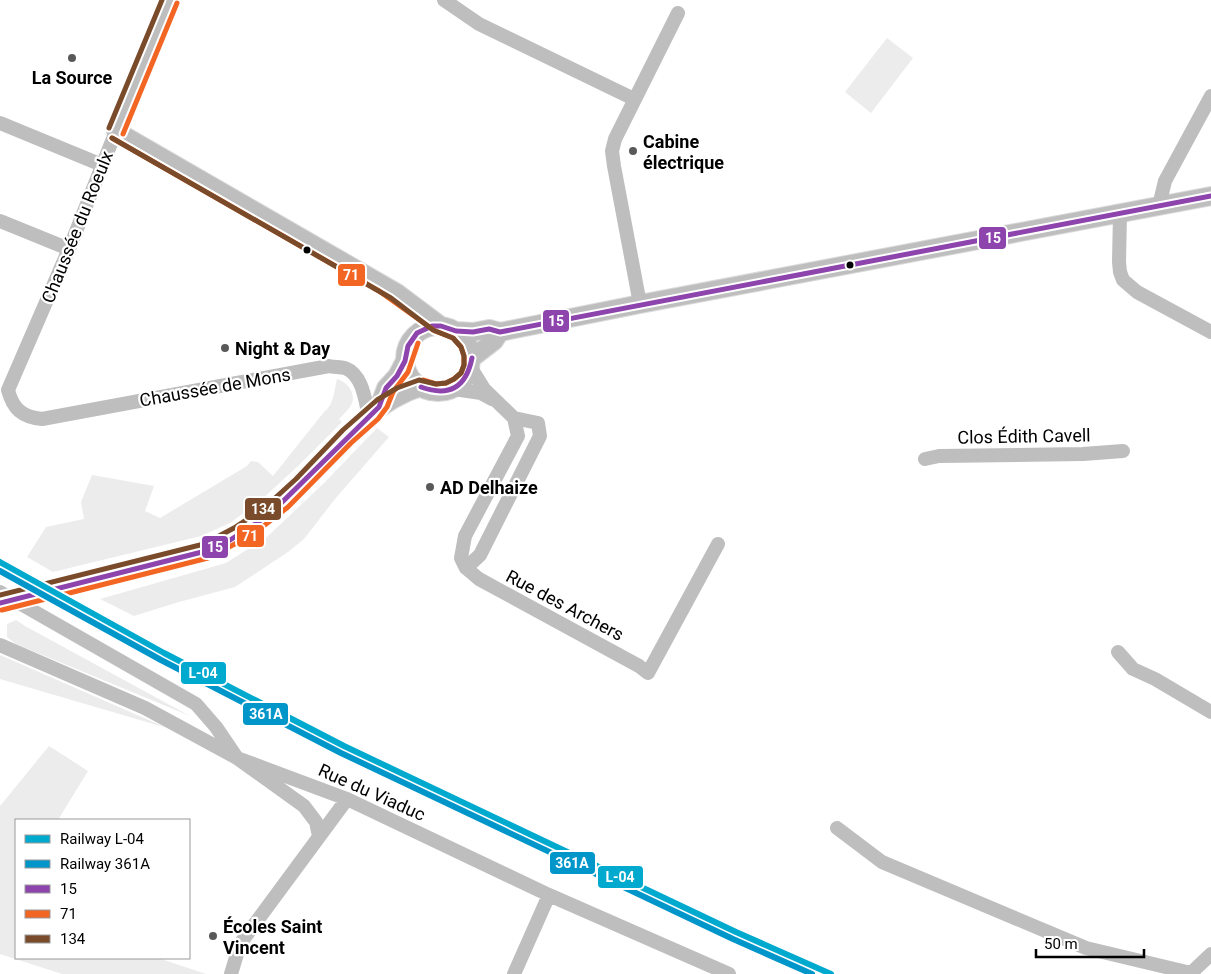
<svg xmlns="http://www.w3.org/2000/svg" width="1211" height="974" font-family="Roboto,sans-serif">
<style>
.green{fill:#ececec}
.lines{fill:none;stroke-linecap:round;stroke-linejoin:round}
.major-casing{stroke:#dbdbdb;stroke-width:20}
.minor{stroke:#bebebe;stroke-width:14}
.major{stroke:#bebebe;stroke-width:18}
.major-bridge-casing{stroke:#dbdbdb;stroke-width:20;stroke-linecap:butt}
.major-bridge{stroke:#bebebe;stroke-width:18}
.bus-1-casing{stroke:#fff;stroke-width:9}
.bus-2-casing{stroke:#fff;stroke-width:9}
.bus-3-casing{stroke:#fff;stroke-width:9}
.bus-1{stroke:#8e44ad;stroke-width:5}
.bus-2{stroke:#f26522;stroke-width:5}
.bus-3{stroke:#7a4b2a;stroke-width:5}
.rail-1-casing{stroke:#fff;stroke-width:10}
.rail-2-casing{stroke:#fff;stroke-width:10}
.rail-1{stroke:#00a9ce;stroke-width:6}
.rail-2{stroke:#0096ca;stroke-width:6}
.poi-dot{fill:#595959;stroke:#fff;stroke-width:2}
.bus-dot{fill:#000;stroke:#fff;stroke-width:2}
.labels{text-anchor:middle;dominant-baseline:central;stroke-width:4.5;stroke-linejoin:round;paint-order:stroke}
.poi-label{font-size:18px;font-weight:bold;fill:#000;stroke:#fff;text-anchor:start}
.street-label{font-size:18px;fill:#000;stroke:#fff}
.line-badge{stroke:#fff;stroke-width:2}
.badge-label{font-size:14px;text-anchor:middle;font-weight:bold;fill:#fff}
</style>
<rect width="100%" height="100%" fill="#fff"/>
<path class="green" d="M887,38L913,58L871,113L845,92Z
M337,379C348,382 358,395 350,407C347,411 343,415 339,419L342,422L298,466L260,501L230,523L201,536L53,572L27,557L46,527L84,519L81,502L92,475L154,486L145,511L160,518L247,466L251,461L258,462L273,476L324,412C334,405 334,390 337,379Z
M377,428L389,437L335,499L304,539L288,552L235,587L179,602L134,616L100,599L226,563L267,537L325,482Z
M16,620L25,626L190,716L16,644L7,637V624Z
M0,655L167,728L0,679Z
M49,746L88,771L58,820H16V958H158L206,974H62L0,954V806Z"/>
<g class="lines">
<g class="major-casing">
<path id="major" d="M170,0L116,131L397,293L441,326
M405 359a33 33 0 1 1 66 0a33 33 0 1 1-66 0Z
M456,331L473,332L489,329L500,332L640,304L1211,196
M472,358L494,341L500,332
M379,407L386,388L397,376L405,361
M14,600L206,551C236,538 262,522 286,499C327,461 365,404 421,387"/>
</g>
<path class="minor" d="M444,0L479,24L634,99
M0,123L102,165
M116,131L69,249L8,390C13,409 22,417 42,419L329,366C333,367 340,367 345,368C363,375 365,400 369,417
M1159,206L1165,181L1211,96
M1120,214L1119,262L1120,272L1123,280L1137,292L1211,332
M0,221L69,249
M640,304L614,166L612,151L615,139L678,13
M471,368L484,389L514,418L518,436L465,536L461,558L466,568L479,579L639,666L648,673L718,544
M454,389L481,393L492,399
M925,459L939,456L1083,454L1123,451
M466,568L480,555L540,436L538,423L514,418
M0,592L196,704L216,727L237,758L304,806L316,822L319,836
M0,645L145,708L237,758L347,799L549,895L729,974
M1118,652L1133,669L1155,679L1211,712
M837,828L882,862L1086,948L1191,973L1211,954
M231,974L240,944L347,799
M514,974L549,895"/>
<use href="#major" class="major"/>
<g class="major-bridge-casing">
<path id="major-bridge" d="M0,603L14,600"/>
</g>
<use href="#major-bridge" class="major-bridge"/>
<g class="bus-1-casing">
<path id="bus-1" d="M421,387C449,397 466,388 472,358
M0,603L206,551L227,542L269,515L379,407L386,388L397,376L405,361L408,346L417,333L432,326H441L456,331L473,332L489,329L500,332L1211,196"/>
</g>
<g class="bus-2-casing">
<path id="bus-2" d="M123,134L177,3
M112,138L379,291L435,331L453,338L461,347L464,356V365L461,373L454,379L446,383L436,384L423,380
M2,610L208,558L252,535L288,507L351,443L378,419L387,407L393,392L408,372L418,343"/>
</g>
<g class="bus-3-casing">
<path id="bus-3" d="M109,128L162,0
M0,595L204,544L234,528L263,509L296,479L343,430L377,400L397,388L419,380L436,384L446,383L454,379L461,373L464,365V356L461,347L453,338L433,330L391,298L112,138"/>
</g>
<use href="#bus-1" class="bus-1"/>
<use href="#bus-2" class="bus-2"/>
<use href="#bus-3" class="bus-3"/>
<g class="rail-1-casing">
<path id="rail-1" d="M0,562L164,653L344,746L736,932L831,974"/>
</g>
<g class="rail-2-casing">
<path id="rail-2" d="M0,571L161,660L341,753L733,939L812,974"/>
</g>
<use href="#rail-1" class="rail-1"/>
<use href="#rail-2" class="rail-2"/>
</g>
<g class="poi-dot">
<circle cx="72" cy="58" r="5"/>
<circle cx="633" cy="151" r="5"/>
<circle cx="225" cy="348" r="5"/>
<circle cx="430" cy="487" r="5"/>
<circle cx="213" cy="936" r="5"/>
</g>
<g class="bus-dot">
<circle cx="307" cy="250" r="4.5"/>
<circle cx="850" cy="265" r="4.5"/>
</g>
<g class="labels">
<g class="poi-label">
<text x="72" y="77" text-anchor="middle">La Source</text>
<text x="643" y="141">Cabine<tspan x="643" dy="21">électrique</tspan></text>
<text x="235" y="348">Night &amp; Day</text>
<text x="440" y="487">AD Delhaize</text>
<text x="223" y="926">Écoles Saint<tspan x="223" dy="21">Vincent</tspan></text>
</g>
<g class="street-label">
<text transform="translate(77 227) rotate(-68)">Chaussée du Roeulx</text>
<text transform="translate(215 387) rotate(-10)">Chaussée de Mons</text>
<text transform="translate(1024 436) rotate(-1)">Clos Édith Cavell</text>
<text transform="translate(565 605) rotate(28)">Rue des Archers</text>
<text transform="translate(372 792) rotate(24)">Rue du Viaduc</text>
</g>
</g>
<g class="line-badge">
<rect x="978" y="226" width="29" height="24" rx="5" fill="#8e44ad"/>
<rect x="337" y="263" width="29" height="24" rx="5" fill="#f26522"/>
<rect x="542" y="309" width="28" height="24" rx="5" fill="#8e44ad"/>
<rect x="244" y="497" width="38" height="24" rx="5" fill="#7a4b2a"/>
<rect x="236" y="524" width="29" height="24" rx="5" fill="#f26522"/>
<rect x="201" y="535" width="28" height="24" rx="5" fill="#8e44ad"/>
<rect x="180" y="661" width="47" height="24" rx="5" fill="#00a9ce"/>
<rect x="242" y="702" width="47" height="24" rx="5" fill="#0096ca"/>
<rect x="549" y="851" width="47" height="24" rx="5" fill="#0096ca"/>
<rect x="597" y="865" width="47" height="24" rx="5" fill="#00a9ce"/>
</g>
<g class="badge-label">
<text x="993" y="243">15</text>
<text x="351" y="280">71</text>
<text x="556" y="326">15</text>
<text x="263" y="514">134</text>
<text x="250" y="541">71</text>
<text x="215" y="552">15</text>
<text x="203" y="678">L-04</text>
<text x="266" y="719">361A</text>
<text x="572" y="868">361A</text>
<text x="620" y="882">L-04</text>
</g>
<rect x="15" y="819" width="175" height="140" fill="#ffffff" stroke="#999999"/>
<rect x="25" y="835" width="25" height="8" fill="#00a9ce" stroke="#999999"/>
<text x="60" y="844" font-size="15" fill="#000000">Railway L-04</text>
<rect x="25" y="860" width="25" height="8" fill="#0096ca" stroke="#999999"/>
<text x="60" y="869" font-size="15" fill="#000000">Railway 361A</text>
<rect x="25" y="885" width="25" height="8" fill="#8e44ad" stroke="#999999"/>
<text x="60" y="894" font-size="15" fill="#000000">15</text>
<rect x="25" y="910" width="25" height="8" fill="#f26522" stroke="#999999"/>
<text x="60" y="919" font-size="15" fill="#000000">71</text>
<rect x="25" y="935" width="25" height="8" fill="#7a4b2a" stroke="#999999"/>
<text x="60" y="944" font-size="15" fill="#000000">134</text>
<path d="M1036 949v8h108v-8" fill="none" stroke="#000000" stroke-width="2.5"/>
<text x="1044" y="949" font-size="15" fill="#000000" stroke="#ffffff" stroke-width="4" paint-order="stroke">50 m</text>
</svg>
